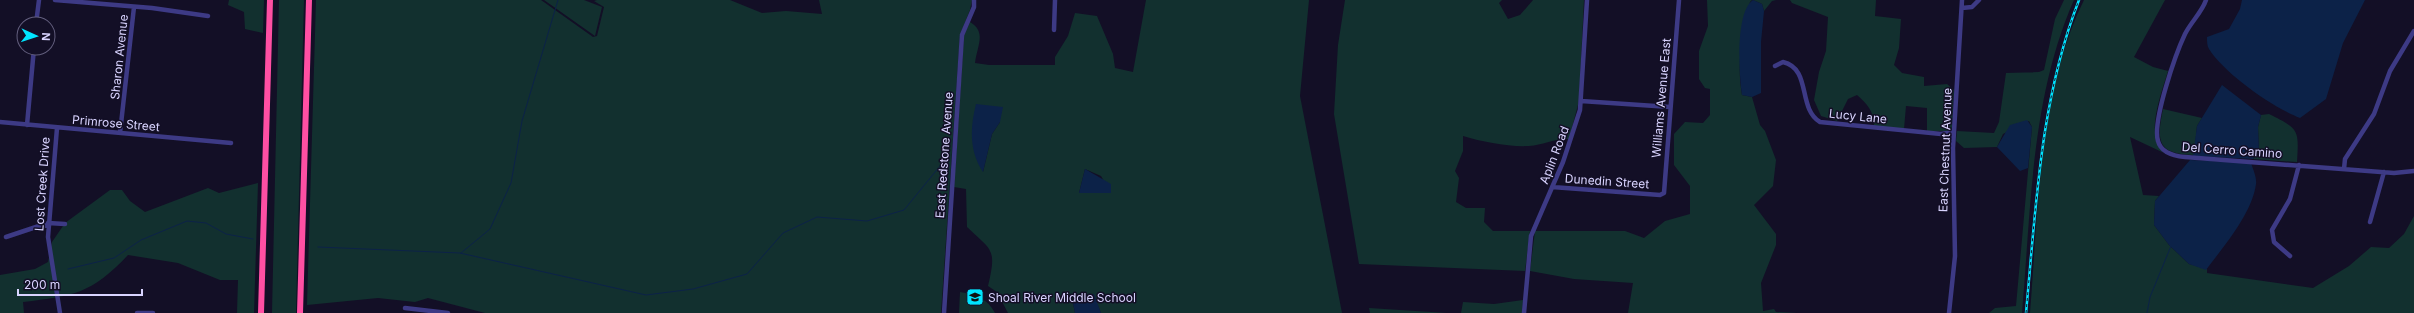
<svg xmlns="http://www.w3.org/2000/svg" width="2414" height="313" font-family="Inter,sans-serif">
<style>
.green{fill:#12302f;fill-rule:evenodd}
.water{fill:#0c2248}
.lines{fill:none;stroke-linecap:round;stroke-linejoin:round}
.stream{stroke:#0c2248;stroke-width:1}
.minor{stroke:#3d3a85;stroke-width:4.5}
.highway{stroke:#ff4fa3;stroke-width:6}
.rail-casing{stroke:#00e5ff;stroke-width:2.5}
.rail{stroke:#130f26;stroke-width:1;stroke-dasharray:3;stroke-linecap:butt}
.labels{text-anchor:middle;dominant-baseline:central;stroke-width:3;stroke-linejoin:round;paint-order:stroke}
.street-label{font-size:12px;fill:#d9d4ff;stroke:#130f26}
.poi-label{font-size:12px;fill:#d9d4ff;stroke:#130f26;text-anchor:start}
</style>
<rect width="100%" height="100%" fill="#130f26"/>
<path class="green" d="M229,0H264L263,33L245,29L244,12L228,5Z
M279,0H304L296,313H272Z
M316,0H541L593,37L597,36L604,7L594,1L597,0H730L762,13L786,11L822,14L819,0H972L970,10L960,35L941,313H485L428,298L415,302L378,298L307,305Z
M544,0H584L602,7L595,36Z
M1146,0H1309L1300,96L1342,313H1101L1093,294L1080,297L1073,303L1075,313H1008L997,292L988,286C997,248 992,251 967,227L966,189L954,187L964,35L970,22C987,32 977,46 975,63L989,65H1055V57L1068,36L1075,13L1097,16L1113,54L1115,68L1133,72ZM976,104L1000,122L992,134L983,172ZM1085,169L1101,176L1111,193H1079Z
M1345,0H1502L1499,3L1508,19L1520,15L1533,0H1584L1579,101L1569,139C1555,138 1543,145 1529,146C1508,147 1483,142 1463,136V151L1455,171L1459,178L1456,202L1466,208H1485L1484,222L1493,231H1530L1525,271L1359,264L1334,114L1338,45Z
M1707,0H1752L1750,2C1743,36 1736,60 1742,95L1752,97L1760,125L1765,131L1776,160L1773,186L1754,205L1776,234V245L1761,283L1763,311L1774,309L1776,312L1797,313H1628L1633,283L1574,279L1530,271L1535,231H1625L1644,238L1665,221L1690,214V186L1674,165V134L1685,122L1703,123L1710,115V89L1705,88L1699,79V51L1708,26Z
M1753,0H1776L1772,1L1764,11L1762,4Z
M1790,0H1876L1875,16L1901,19L1899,48L1894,65L1902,73L1924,77V86L1947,84L1954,90L1952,131H1927V108L1906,106L1904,129L1874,126C1874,111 1867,104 1857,95L1848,99L1837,121L1821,116L1814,100L1819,72L1826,51L1828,17L1792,3Z
M2064,0H2074C2031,97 2031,209 2022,313H1989L1995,308L2016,306L2032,127L2029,121L2003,134L1997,147L1964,148L1956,141L1957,131L1994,133L1999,122L2006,73L2039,72L2044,70L2055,19Z
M2084,0H2165L2134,57L2153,67L2168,71C2162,92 2144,136 2164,153L2130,137L2143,195L2159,196L2155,201L2154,225L2169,245L2189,264L2207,269V273L2313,288L2349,266L2371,247L2389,248L2404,234L2414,216V313H2030C2038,214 2039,90 2084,0Z
M2163,109L2202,118L2197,126L2194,155C2158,154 2156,142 2163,109Z
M2269,114C2299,129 2299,129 2297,162L2253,159L2259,152L2258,127L2261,115Z
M258,183L254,313H237L238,280H220L178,263L128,255C91,294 74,296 23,302L24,313H0V275L35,269L48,262L52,242L65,223L110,190H122L130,201L145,212L208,188L219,193Z
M960,292C975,294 988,299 995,313H959Z
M1523,300L1522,313H1455H1461L1463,302L1494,304Z
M1369,308L1447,313H1370Z"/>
<path class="water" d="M1753,0L1762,4L1764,11L1761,42V93L1752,97L1742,95C1739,75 1735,12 1753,0Z
M2242,0H2365L2343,43L2326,99L2300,118C2272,107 2225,74 2209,49C2207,46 2207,41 2207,37L2229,29L2240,9Z
M2222,85L2261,115L2258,127L2259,152L2253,159L2193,156L2197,126Z
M976,104L1003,107L1000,122L992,134L983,172C969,151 970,128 976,104Z
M2027,120L2032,127L2028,168L2020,171L1997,147L2010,125Z
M2190,160L2251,163C2253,169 2257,178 2256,184C2252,214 2223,247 2206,270L2189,264L2169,245L2154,225L2155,201Z
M1085,169L1111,184V193H1079Z
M1094,294L1101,313H1075L1073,303L1080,297Z"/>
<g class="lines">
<path class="stream" d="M318,247L460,253L646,295L693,289L747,274L783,233L817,217L867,221L904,210L940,166
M461,253L490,229L511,183L522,121L558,0
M68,269L114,258L141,240L187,221L206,223L226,234L253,239
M2147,313L2150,297L2171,246"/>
<path class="minor" d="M55,0L152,8L208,16
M2206,0C2202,12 2191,22 2185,34C2176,53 2152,121 2158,141C2161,153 2174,156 2185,157L2394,173L2414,171
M1962,8L1972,7L1979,0
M36,24L39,0
M1054,30L1055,0
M1775,66L1783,62C1812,69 1797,108 1820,122L1941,134L1954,132
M1581,101L1670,107
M0,122L231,143
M27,125L34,48
M57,128L48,237L60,313
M120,133L134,7
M2344,169L2345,159L2374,114L2390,71L2414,31
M1552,187L1660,195L1664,193L1679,0
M2370,222L2384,172
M48,223L65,224
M6,237L42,225L48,226
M2290,256L2274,242L2272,230L2290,199L2299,165
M405,308L448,313
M137,313H153
M944,313L962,35L974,7V0
M1524,313L1531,236L1563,162L1580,110L1587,0
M1949,313L1955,256L1953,148L1962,0"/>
<path class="highway" d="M261,313L270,0
M300,313L309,0"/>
<g class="rail-casing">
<path id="rail" d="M2026,313C2036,207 2040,100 2079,0"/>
</g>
<use href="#rail" class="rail"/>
</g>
<defs>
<g id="school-square" transform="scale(0.9)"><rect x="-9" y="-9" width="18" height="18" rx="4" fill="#00e5ff" stroke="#130f26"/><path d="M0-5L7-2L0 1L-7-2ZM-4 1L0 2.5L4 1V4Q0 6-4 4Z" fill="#111"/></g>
</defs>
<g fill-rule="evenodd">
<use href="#school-square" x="975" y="297"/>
</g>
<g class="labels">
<g class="street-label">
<text transform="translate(119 57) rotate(-84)">Sharon Avenue</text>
<text transform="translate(1661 98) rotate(-85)">Williams Avenue East</text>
<text transform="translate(1858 116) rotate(6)">Lucy Lane</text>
<text transform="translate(116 123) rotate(5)">Primrose Street</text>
<text transform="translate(1945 150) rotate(-88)">East Chestnut Avenue</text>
<text transform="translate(2232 150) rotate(4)">Del Cerro Camino</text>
<text transform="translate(944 155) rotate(-86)">East Redstone Avenue</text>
<text transform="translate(1554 155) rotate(-69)">Aplin Road</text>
<text transform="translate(1607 181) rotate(4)">Dunedin Street</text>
<text transform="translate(42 184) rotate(-86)">Lost Creek Drive</text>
</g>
<g class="poi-label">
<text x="988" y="297">Shoal River Middle School</text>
</g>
</g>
<g transform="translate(36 36) rotate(93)"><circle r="19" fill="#130f26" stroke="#625e7d"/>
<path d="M0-3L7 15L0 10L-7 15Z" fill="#00e5ff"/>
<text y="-6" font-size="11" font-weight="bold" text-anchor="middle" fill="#d9d4ff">N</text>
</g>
<path d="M18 289v6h124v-6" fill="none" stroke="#d9d4ff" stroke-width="2"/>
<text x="24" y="289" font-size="12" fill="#d9d4ff" stroke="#130f26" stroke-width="3" paint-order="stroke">200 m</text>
</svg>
